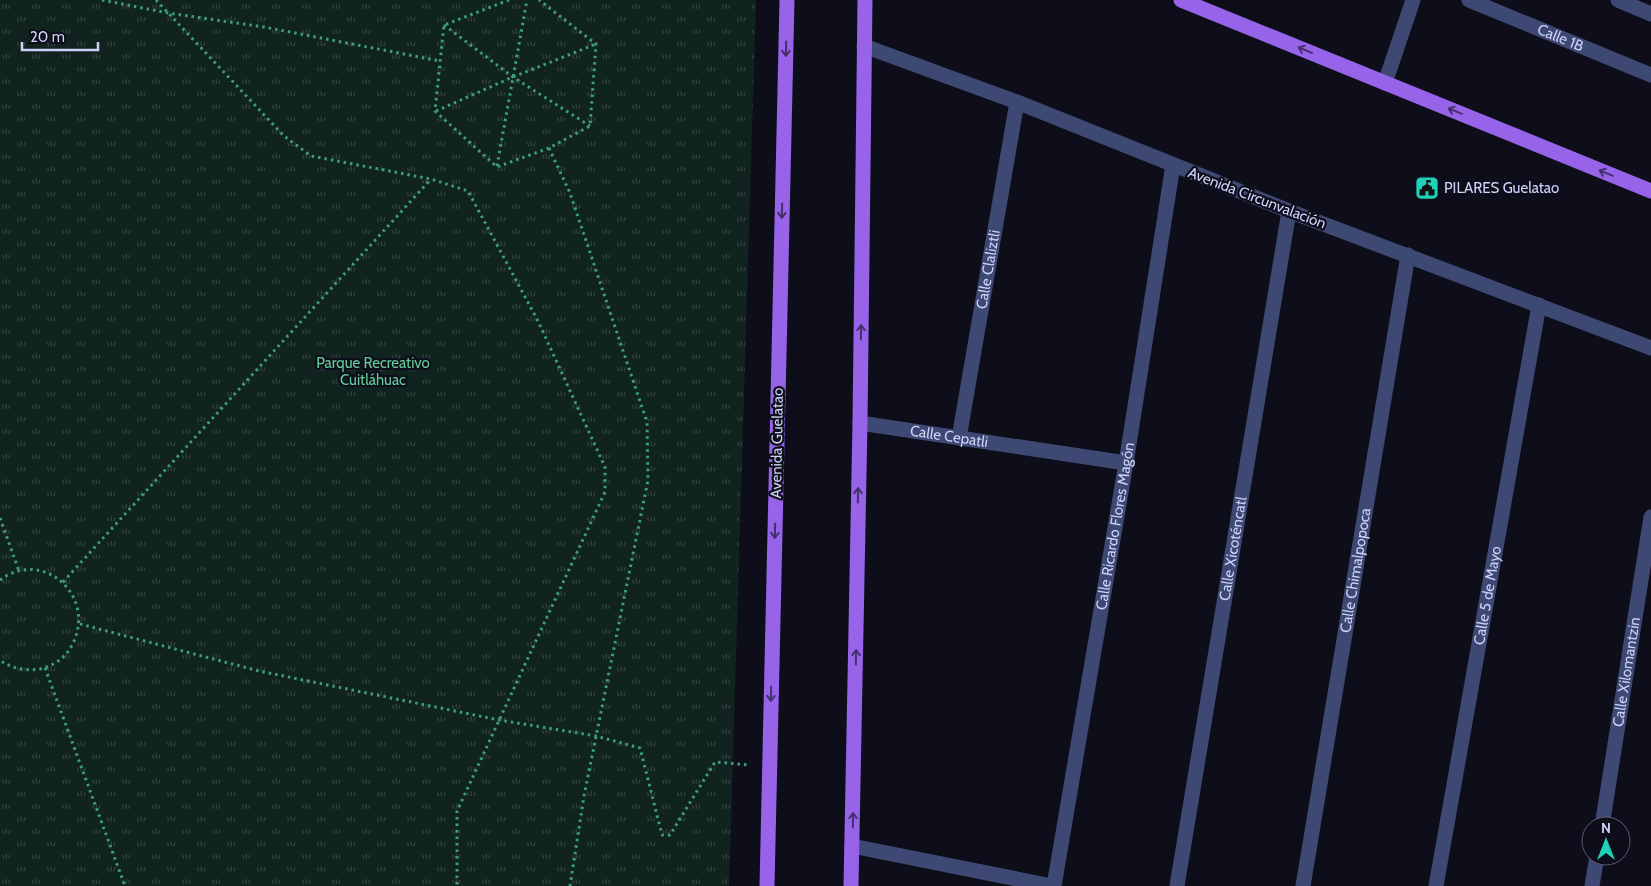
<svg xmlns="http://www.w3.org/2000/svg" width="1651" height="886" font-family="Cabin,sans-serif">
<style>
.grass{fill:url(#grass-tufts)}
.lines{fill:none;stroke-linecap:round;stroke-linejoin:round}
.path{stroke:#3c9d7f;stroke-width:3;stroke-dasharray:2.5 4;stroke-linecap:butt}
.minor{stroke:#3e4973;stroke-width:15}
.major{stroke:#9663e9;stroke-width:15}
.oneway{stroke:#44306d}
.labels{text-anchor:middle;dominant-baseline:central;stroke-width:4.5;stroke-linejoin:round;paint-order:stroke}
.street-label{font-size:15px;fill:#cdd2f8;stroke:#0d0e1a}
.poi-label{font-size:15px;fill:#cdd2f8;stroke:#0d0e1a;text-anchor:start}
.park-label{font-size:15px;fill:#64cd99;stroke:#0d0e1a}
</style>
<defs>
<pattern id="grass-tufts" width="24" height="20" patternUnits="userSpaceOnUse" patternTransform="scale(1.25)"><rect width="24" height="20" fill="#11231e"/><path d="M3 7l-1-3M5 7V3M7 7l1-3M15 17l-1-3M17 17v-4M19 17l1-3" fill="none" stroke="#32423f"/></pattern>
</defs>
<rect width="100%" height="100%" fill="#0d0e1a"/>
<path class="grass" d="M0,0H756L729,886H0Z"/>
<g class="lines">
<path class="path" d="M102,0L168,13L264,27L440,61
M156,0L284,136L311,156L431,179L468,191L538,321L605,467V492L457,811V886
M509,0L444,25L435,111L497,167L549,148L590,126L596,44L539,0
M444,25L513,77L590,126
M436,111L513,77L596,44
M549,148L570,193L647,422L648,480L584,796L570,886
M497,166L527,0
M0,518L19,571
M0,580C44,547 99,598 71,647C65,658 53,666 40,669C26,671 12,669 0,660
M63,582L431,179
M80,624L259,671L499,720L596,736L640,748L662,835H670L715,762L750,765
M45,668L125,886"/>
<g class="minor">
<path id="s1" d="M1469,0L1651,75"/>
<path d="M1618,0L1651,14"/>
<path d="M864,46L1017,102L1289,211L1651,348"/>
<path d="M1385,83L1413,0"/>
<path id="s2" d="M860,423L1126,463"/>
<path id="s3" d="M959,438L1017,102"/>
<path id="s4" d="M1602,826L1651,517"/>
<path d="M852,846L1052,886"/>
<path id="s5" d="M1054,886L1126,463L1173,165"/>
<path id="s6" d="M1177,886L1289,211"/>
<path id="s7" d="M1303,886L1408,255"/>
<path id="s8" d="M1436,886L1539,305"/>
<path d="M1592,886L1597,856"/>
</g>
<path class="major" d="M1181,0L1651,191
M767,886L787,0
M851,886L860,423L865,0"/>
</g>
<defs><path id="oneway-shaft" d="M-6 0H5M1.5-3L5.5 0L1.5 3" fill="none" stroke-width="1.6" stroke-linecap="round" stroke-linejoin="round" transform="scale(1.25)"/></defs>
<g class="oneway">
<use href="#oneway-shaft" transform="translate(786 49) rotate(91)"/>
<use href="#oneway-shaft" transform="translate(1305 50) rotate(-158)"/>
<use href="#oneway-shaft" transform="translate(1455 111) rotate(-158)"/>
<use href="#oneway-shaft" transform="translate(1606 173) rotate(-158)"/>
<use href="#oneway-shaft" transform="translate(782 211) rotate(91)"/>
<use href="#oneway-shaft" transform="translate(861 332) rotate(-89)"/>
<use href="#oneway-shaft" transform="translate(858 495) rotate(-89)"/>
<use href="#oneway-shaft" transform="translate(775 531) rotate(91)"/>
<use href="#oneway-shaft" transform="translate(856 657) rotate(-89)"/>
<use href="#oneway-shaft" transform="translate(771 694) rotate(91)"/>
<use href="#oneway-shaft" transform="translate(853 820) rotate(-89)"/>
</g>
<defs>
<g id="civic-square" transform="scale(1.25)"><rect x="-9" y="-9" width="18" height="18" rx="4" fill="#1ed3b9" stroke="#0d0e1a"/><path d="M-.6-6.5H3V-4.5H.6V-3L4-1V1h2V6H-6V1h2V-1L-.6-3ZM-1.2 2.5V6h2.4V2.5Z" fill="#111"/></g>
</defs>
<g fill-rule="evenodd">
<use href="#civic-square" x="1427" y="188"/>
</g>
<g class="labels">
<g class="street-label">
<text stroke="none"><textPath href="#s1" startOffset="99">Calle 1B</textPath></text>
<text transform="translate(1257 198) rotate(21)">Avenida Circunvalación</text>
<text stroke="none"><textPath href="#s3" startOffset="171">Calle Claliztli</textPath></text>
<text stroke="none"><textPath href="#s2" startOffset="90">Calle Cepatli</textPath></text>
<text transform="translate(777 443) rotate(-89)">Avenida Guelatao</text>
<text stroke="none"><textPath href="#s5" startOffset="365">Calle Ricardo Flores Magón</textPath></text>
<text stroke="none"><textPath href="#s6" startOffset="342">Calle Xicoténcatl</textPath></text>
<text stroke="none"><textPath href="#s7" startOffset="320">Calle Chimalpopoca</textPath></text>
<text stroke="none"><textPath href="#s8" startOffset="295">Calle 5 de Mayo</textPath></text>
<text stroke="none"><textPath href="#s4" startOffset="156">Calle Xilomantzin</textPath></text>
</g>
<g class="poi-label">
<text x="1444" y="188">PILARES Guelatao</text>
</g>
<g class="park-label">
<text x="373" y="363">Parque Recreativo<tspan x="373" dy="17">Cuitláhuac</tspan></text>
</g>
</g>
<g transform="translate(1606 841)"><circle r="24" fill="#0d0e1a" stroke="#5a5c73"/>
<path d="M0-4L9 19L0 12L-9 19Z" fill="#1ed3b9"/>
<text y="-8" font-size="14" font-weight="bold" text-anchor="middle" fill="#cdd2f8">N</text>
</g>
<path d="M22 42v8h76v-8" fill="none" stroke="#cdd2f8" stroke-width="2.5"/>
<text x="30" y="42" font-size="15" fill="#cdd2f8" stroke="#0d0e1a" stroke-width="4" paint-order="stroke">20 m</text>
</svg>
